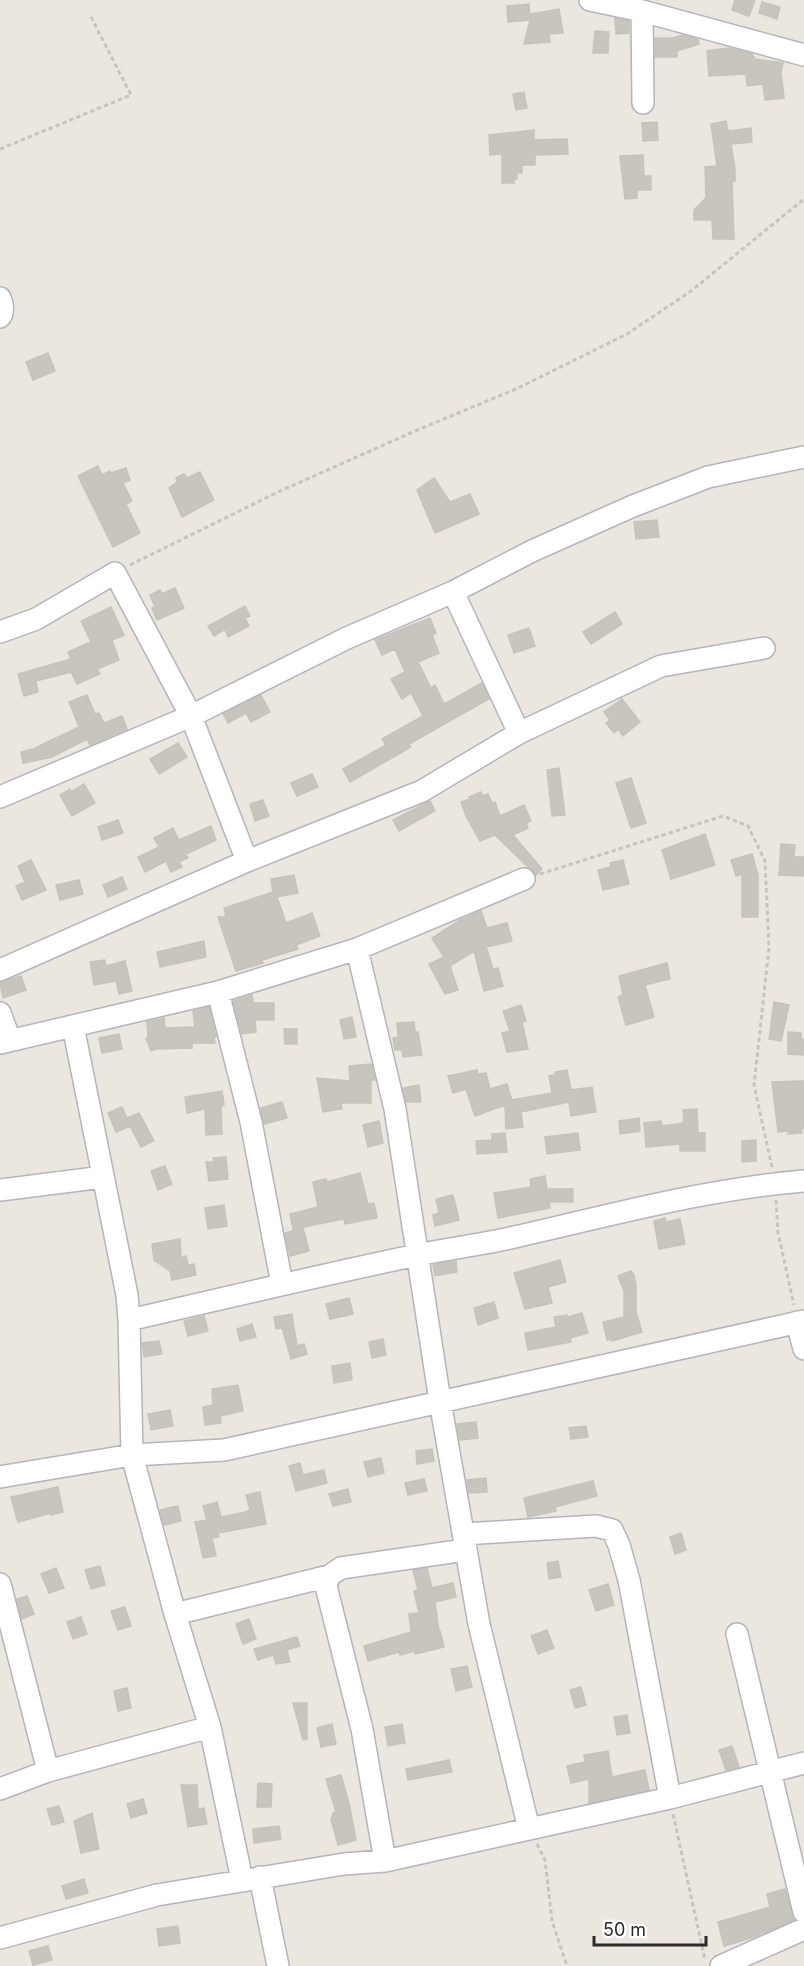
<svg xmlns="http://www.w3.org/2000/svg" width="804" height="1966" font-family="Inter,sans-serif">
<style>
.building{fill:#c7c5be;stroke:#c6c3b9;stroke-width:1.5}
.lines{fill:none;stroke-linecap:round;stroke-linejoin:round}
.minor-casing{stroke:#b3b4bd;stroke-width:24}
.path{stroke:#c4c4c4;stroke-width:3;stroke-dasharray:4.5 3;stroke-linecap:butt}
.minor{stroke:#fff;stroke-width:21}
</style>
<rect width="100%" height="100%" fill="#ebe7df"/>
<path class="building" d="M735,0H755L749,16L732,10Z
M762,2L780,7L777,19L759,13Z
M529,4L530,18L531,14L559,9L563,33L549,34L550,42L524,44L530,20L508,22L507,6Z
M615,18L629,21V33L616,34Z
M595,31L609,32L608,53H593Z
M682,35L698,39L699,44L677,51V57H655V38H673Z
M729,48L752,54L755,59L783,63L781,72L784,98L765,100L763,84L747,86L746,74L709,76L707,51Z
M524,92L527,108L516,110L513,94Z
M726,121L728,131L751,128L752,142L731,144L735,169V181H732L734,239H713L712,220H694V210L706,198L705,167L717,166L711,124Z
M657,122L658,140L643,141L642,123Z
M534,130V140L567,139L568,154L535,155V165H522V173H517V179H514V183H502V154L490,155L489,135Z
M643,155L644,176H651V190H637V198L625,199L620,156Z
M48,353L55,371L33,380L26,362Z
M98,466L102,475L110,471L111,473L126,468L130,480L123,483L132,501L126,504L140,533L113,547L78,476Z
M200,472L214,500L182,517L169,488L177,482L176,478L184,474L187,478Z
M434,478L450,502L470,494L479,514L435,533L417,490Z
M657,520L659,537L636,539L634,522Z
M175,588L184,608L157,620L152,608L155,607L150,595L160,590L162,594Z
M245,606L250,616L245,618L249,626L228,637L225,629L214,636L208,626Z
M111,607L124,635L112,640L119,660L97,669L100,674L77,684L71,672L36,681L38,692L24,696L18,674L71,659L68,652L91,642L81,621Z
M615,612L622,624L591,644L583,632Z
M430,618L436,633L432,635L439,653L418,662L431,688L435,685L444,704L482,683L489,699L409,744L411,747L350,782L343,769L386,745L382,739L423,716L411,693L402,699L391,679L405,672L395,649L382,655L375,640Z
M529,628L535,646L514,653L508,635Z
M87,695L95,714L99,713L104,723L122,716L127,729L90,745L87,739L52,757L23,763L21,752L33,749L79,727L69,702Z
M261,695L270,712L251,722L246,713L228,723L223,714Z
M622,699L640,722L623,736L618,729L614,733L606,723L610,720L604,712Z
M178,743L187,757L159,774L150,759Z
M559,768L565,815L552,816L547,770Z
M312,774L318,787L297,796L291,783Z
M631,778L646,823L631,828L616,783Z
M84,784L95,803L72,816L60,795L70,789L71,792Z
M481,792L482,796L488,794L492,803L495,802L500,816L524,805L531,821L526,823L528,828L513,835L542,869L536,875L495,835L480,841L466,816L461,802L470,799L469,797Z
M263,800L269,816L255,821L250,804Z
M430,801L435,811L399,831L393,820Z
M118,820L123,833L102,840L98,827Z
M211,826L216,840L186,854L188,858L179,862L182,867L171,872L166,861L145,872L138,857L159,847L154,838L173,828L179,840Z
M705,834L715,865L671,879L662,850Z
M781,844L795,845L794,857H804V876L779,875Z
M752,854L758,875V917H742V874L736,876L731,860Z
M31,860L46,890L22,900L16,886L25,882L18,866Z
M623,860L629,884L603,890L598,870L611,867L610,863Z
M294,875L298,893L277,897L286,923L312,913L320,936L296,945L298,949L262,960L263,963L236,971L218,917H226L224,908L273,892L271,879Z
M122,877L127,889L108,897L103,885Z
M79,880L83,894L60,900L56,885Z
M481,911L487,928L507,923L512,941L486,947L493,969L498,968L503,986L484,991L474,951L450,966L458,990L445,994L429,964L444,957L432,938L460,920Z
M204,941L206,957L160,967L157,952Z
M105,960L106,966L125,961L132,991L119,994L116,981L94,985L90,962Z
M667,963L670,979L645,985L654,1017L626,1025L618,997L623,995L619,976Z
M21,976L26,990L3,998L0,983Z
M252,995L253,1003H274V1020H255L256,1032L242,1034L233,1001Z
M774,1002L789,1005L781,1041L769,1039Z
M521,1005L526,1021L522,1022L528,1049L507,1052L502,1033L510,1031L503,1011Z
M209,1007L216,1037H214L215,1043H192V1048L156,1049L151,1051L146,1038L148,1037L147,1022L164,1018L165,1028L195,1027L193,1011Z
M352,1017L356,1037L344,1039L340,1020Z
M414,1022L415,1032H418L422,1055L403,1057L402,1050H395L393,1038L398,1037L397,1023Z
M284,1029H297V1044H285Z
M788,1032L801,1033V1039H804V1055L788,1054Z
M119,1034L122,1049L102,1053L99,1038Z
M371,1064L375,1080H371V1103H341L342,1109L323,1112L317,1078L350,1081L349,1066Z
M477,1070L478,1074L486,1073L490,1089L507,1084L512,1100L552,1093L549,1076L556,1075L555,1072L567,1070L571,1090L592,1087L596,1112L571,1116L569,1102L521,1112L523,1127L506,1129L505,1105L475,1116L466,1089L453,1093L448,1076Z
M804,1081V1128L801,1129L802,1133L788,1134V1131L778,1132L772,1082Z
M419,1085L421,1102H406L403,1088Z
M222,1091L224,1105L221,1106L222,1134L206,1135L205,1109L187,1113L185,1097Z
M282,1102L287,1118L264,1124L261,1108Z
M122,1107L127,1118L139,1113L154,1141L141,1147L129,1124L130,1126L116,1132L108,1113Z
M697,1109L698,1133H705V1151H680V1144L646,1147L644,1123L661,1121L662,1126L684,1123L683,1110Z
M639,1118L640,1131L620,1134L619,1121Z
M379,1121L383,1143L368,1147L363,1125Z
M505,1133L507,1152L477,1154L476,1141L492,1140V1134Z
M578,1133L580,1150L547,1154L545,1137Z
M756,1140V1161L742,1162V1141Z
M226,1157L228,1179L209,1181L206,1162H214L213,1158Z
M165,1166L172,1184L158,1190L151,1171Z
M360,1173L368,1204L374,1203L377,1218L345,1224L344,1219L293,1229L290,1214L318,1207L313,1182L326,1179L327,1182Z
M545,1176L547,1189H573V1202H549L550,1208L498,1218L494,1193L531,1187L530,1179Z
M453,1195L459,1220L435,1226L433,1215L439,1213L436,1199Z
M224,1205L227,1226L208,1229L205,1208Z
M665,1218L666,1222L680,1219L685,1244L659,1249L654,1221Z
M303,1228L309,1251L290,1256L285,1233Z
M180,1239L181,1258L186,1256L188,1265L194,1264L196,1275L172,1280L170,1271L154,1260L152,1244Z
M560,1260L566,1282L548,1287L552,1303L525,1309L514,1273Z
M456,1261L457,1272L435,1276L433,1265Z
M631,1271L634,1275L636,1285V1312L642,1332L612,1341V1339L607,1340L603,1322L624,1317V1291L618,1276Z
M349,1298L353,1314L330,1319L326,1304Z
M494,1302L498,1318L478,1325L474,1308Z
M582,1313L588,1333L570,1338L571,1342L528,1350L525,1333L556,1327L554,1317L567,1315L568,1317Z
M292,1314L297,1346L304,1344L307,1354L291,1359L282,1328L276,1329L274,1317Z
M204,1316L208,1331L188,1336L184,1321Z
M252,1324L256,1337L240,1341L237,1329Z
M383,1339L386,1355L372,1358L369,1342Z
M159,1341L162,1354L144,1357L142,1343Z
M350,1363L352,1380L334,1383L332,1366Z
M238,1385L243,1411L220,1416L221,1423L205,1425L203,1407L213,1405L212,1389Z
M170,1410L173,1426L151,1430L148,1414Z
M476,1422L478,1438L460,1440L457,1424Z
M586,1426L588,1437L571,1439L569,1428Z
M432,1449L434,1461L417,1464L416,1451Z
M381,1458L384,1473L368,1477L364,1462Z
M300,1463L303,1475L324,1470L327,1483L296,1491L289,1466Z
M486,1478L487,1492L469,1493L467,1480Z
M424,1479L427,1491L408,1495L405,1483Z
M593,1481L597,1496L555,1507L556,1511L528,1517L524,1498Z
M58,1487L63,1512L51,1515V1513L18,1522L11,1497Z
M348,1489L351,1502L333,1506L329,1494Z
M260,1492L266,1524L218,1533L219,1537L212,1538L216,1556L203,1558L195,1522L207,1520L203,1506L217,1502L221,1517L246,1512L250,1510L246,1495Z
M178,1506L181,1521L164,1525L160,1510Z
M681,1533L686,1550L675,1554L670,1537Z
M558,1561L561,1577L549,1579L547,1563Z
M100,1566L105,1585L91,1589L85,1570Z
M56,1568L64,1588L49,1593L41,1574Z
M427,1568L432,1588L453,1583L456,1597L435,1602L439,1631H440L444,1647L415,1654V1651L400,1655L399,1652L368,1661L364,1646L411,1632L409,1614L419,1613L414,1591L418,1590L413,1570Z
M608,1584L614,1605L596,1611L589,1590Z
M27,1596L34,1614L22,1619L17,1599Z
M125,1607L131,1626L118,1630L111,1611Z
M81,1617L87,1634L73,1639L67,1622Z
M249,1619L256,1639L243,1644L236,1624Z
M547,1630L554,1648L538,1654L531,1636Z
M297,1637L300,1646L287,1650L290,1662L276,1664L273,1655L258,1660L254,1649Z
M467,1666L472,1687L456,1691L451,1669Z
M581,1687L586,1705L575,1708L570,1690Z
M127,1688L131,1708L118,1711L114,1691Z
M293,1703H307V1739L303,1740Z
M627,1715L630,1733L617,1735L614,1717Z
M332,1724L336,1744L321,1747L317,1728Z
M402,1724L405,1743L388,1746L385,1727Z
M732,1746L739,1767L726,1770L719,1750Z
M608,1751L612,1777L645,1770L649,1790L589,1803V1779L571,1783L567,1766L585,1762L584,1755Z
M449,1760L452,1772L408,1780L406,1769Z
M341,1775L349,1803L356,1840L338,1845L331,1819L333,1813L336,1812L326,1779Z
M258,1783L272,1784L271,1807H257Z
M181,1785H197L198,1809L204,1808L207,1824L188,1827Z
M143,1799L147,1813L131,1818L127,1804Z
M59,1806L64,1822L52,1825L47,1809Z
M92,1813L99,1849L81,1853L74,1821Z
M279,1826L281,1839L254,1843L253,1829Z
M84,1879L88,1893L66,1899L62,1886Z
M785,1889L794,1920L754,1937L724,1946L718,1922L770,1907L767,1894Z
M178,1926L180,1943L159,1946L157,1929Z
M48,1946L52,1960L33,1965L29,1951Z"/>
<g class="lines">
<g class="minor-casing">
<path id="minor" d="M590,0L642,11L804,55
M642,11L643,103
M0,298C3,305 4,311 0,317
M453,592L519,733
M0,632L36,619L115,573L191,716L247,861
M0,797L191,716L347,638L453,592L532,551L633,506L708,477L804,457
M0,970L247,861L422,791L519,733L661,666L764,648
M218,992L251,1122L282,1284
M0,1013L10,1040
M73,1026L127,1295L129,1320L132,1455L175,1614L210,1727L242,1880
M0,1043L218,992L357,949L524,879
M0,1190L103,1177
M129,1320C225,1298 321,1275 417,1255C447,1249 477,1245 506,1239C604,1217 704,1189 804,1181
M797,1322L804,1349
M0,1477L132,1455L224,1450L804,1321
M463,1534L596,1526L612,1530L619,1545L629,1580L670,1798
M0,1584L48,1771
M175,1614L329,1576
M737,1634L804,1912
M0,1789L48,1771L210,1727
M529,1829L670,1798L804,1763
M385,1861L362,1729L326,1586L329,1576L341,1568L465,1550
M260,1877L278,1966
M0,1938L157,1895L344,1864L385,1861L529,1829L479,1624L440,1401L395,1109L357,949
M721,1966L804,1929"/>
</g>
<path class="path" d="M0,149L131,95L90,15
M130,565L278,492L415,431L516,389L627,334L691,291L804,199
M540,874L723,816L748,826L765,861L769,948L754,1085L772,1167
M776,1200L778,1233L794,1305
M673,1814L705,1960
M537,1844L545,1860L552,1921L567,1966"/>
<use href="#minor" class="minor"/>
</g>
<path d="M594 1936v9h112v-9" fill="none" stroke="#2b2b2b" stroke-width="3"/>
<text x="603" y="1936" font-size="18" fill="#2b2b2b" stroke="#ffffff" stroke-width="4.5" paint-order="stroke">50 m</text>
</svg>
